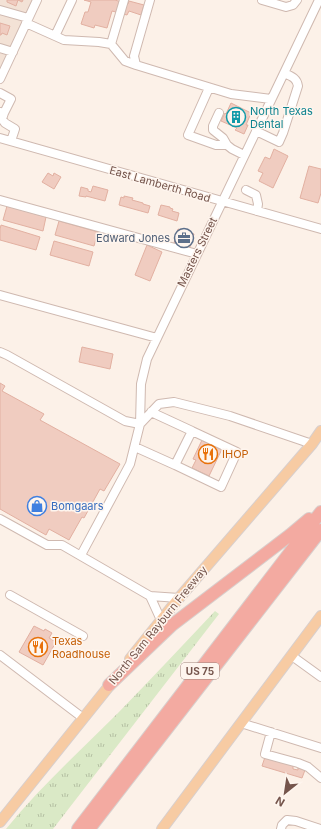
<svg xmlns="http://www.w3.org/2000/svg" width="321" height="829" font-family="Inter,sans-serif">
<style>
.residential{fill:#f3e2d6}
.grass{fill:url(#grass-tufts)}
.building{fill:#f0ccc0;stroke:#e2b0a1}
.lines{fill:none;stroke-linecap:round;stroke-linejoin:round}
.minor-casing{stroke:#cfb9b0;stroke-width:10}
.major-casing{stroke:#d8cfcd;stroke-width:12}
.highway-casing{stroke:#d8cfcd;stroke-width:14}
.minor{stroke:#fff;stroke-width:8}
.major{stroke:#f7cba3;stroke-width:10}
.highway{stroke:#f3aaa1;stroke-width:12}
.labels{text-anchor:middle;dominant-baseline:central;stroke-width:3;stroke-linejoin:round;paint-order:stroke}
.shield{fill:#fef5ee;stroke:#9e857d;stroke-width:1}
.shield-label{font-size:10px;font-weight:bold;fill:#75554c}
.culture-label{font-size:11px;fill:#0d838f;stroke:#fef5ee;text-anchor:start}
.street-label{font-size:11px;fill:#75554c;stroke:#fef5ee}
.service-label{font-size:11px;fill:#4e5e75;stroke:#fef5ee;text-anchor:end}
.food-label{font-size:11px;fill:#c56008;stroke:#fef5ee;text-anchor:start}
.shop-label{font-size:11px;fill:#366cbe;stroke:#fef5ee;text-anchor:start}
</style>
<defs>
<pattern id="grass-tufts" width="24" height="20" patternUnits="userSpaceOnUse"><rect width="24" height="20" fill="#dae9c6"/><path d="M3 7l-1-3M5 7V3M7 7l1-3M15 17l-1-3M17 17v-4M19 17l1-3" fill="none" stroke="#b5c0a3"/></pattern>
</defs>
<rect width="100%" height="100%" fill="#fcf1e8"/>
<path class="residential" d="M0,0H33L0,68Z"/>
<path class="grass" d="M215,611L219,614L53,829H6C40,787 80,751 118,713C151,679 183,645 215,611Z"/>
<path class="building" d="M7,0H23L22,2L18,0L16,6L7,2Z
M84,0H115L128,4L129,1L144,5L141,15L129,11L127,15L112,11L107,28L95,25L94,28L81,24L85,12H88L91,2Z
M0,23L10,26L7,35L2,33L1,35H0Z
M231,103L251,113L246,125H248L244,134L235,130L237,128L221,121L225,113L226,114Z
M274,149L288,156L273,188L259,181L263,173L258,171L265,157L270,159Z
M309,166L321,169V193L318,203L300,198Z
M48,173L53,176L54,173L61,177L54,189L42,182Z
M93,186L108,190L105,201L86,196V197L79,196L81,187L88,189V191L91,192Z
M124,196L133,198L132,200L143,203V204L150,206L148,213L119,205L121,197L124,198Z
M161,205L170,207V208L173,209L172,211L179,213L177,221L158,215Z
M7,206L46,217L43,231L3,220Z
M59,221L98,232L94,246L55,235Z
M1,225L40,237L36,250L0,240V229Z
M178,229L194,234L190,247L174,243Z
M54,241L93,252L89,266L50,255Z
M147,245L162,252L150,281L135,275Z
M82,347L113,354L110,369L79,362Z
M0,383L5,386L2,391L44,414L40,420L120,464L104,491L100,489L84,518L82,517L69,540L49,529L46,535L0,509Z
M202,440L222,449L209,476L192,468L196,460L193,459Z
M34,626L44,631L45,629L52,633L49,638L56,642L43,665L19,652Z
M265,757L293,765V769L298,770V768L305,770L302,778L262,766Z"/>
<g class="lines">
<g class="minor-casing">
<path id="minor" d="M150,0L134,56L136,65L231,94L271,99
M262,0L286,7L293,5L297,0
M0,10L28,18
M26,23L64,40L99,42L111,44L125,61L136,65
M55,36L72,0
M111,44L124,0
M0,48L13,52
M0,79L37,0
M209,88L188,135L216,145H227
M0,93L11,99L4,113L0,112
M4,113L2,119L5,123L15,129L11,141
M219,113L213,126V130L223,138L227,145L232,149L244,155
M256,131L279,142L283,133L298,86C297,78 291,76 284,73
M0,138L321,229
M246,190L256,195L258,204L257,211
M0,200L197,254
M0,295L157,338
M0,352L7,355L125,421L140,424L130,464L81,555
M140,424L141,384L147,359L319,0
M140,424L159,404L174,402L230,416L312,444
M135,447L175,465L192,431L151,412
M175,465L221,487L237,452L192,431
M0,519L47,545H62L150,596L179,598
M10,595L83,636
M150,596L161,620
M0,655L83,718
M292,656L321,677
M241,723L321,748
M271,732L265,754L298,763L308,767L321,778
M281,829L282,825L287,820L296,821L320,829"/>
</g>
<g class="major-casing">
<path id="major" d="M130,659L179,598L312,444L321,431
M0,822L114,680
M162,829L321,616"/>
</g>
<g class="highway-casing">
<path id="highway" d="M109,685L172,625L290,535L309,519
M78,829L321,512
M89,829L321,530"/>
</g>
<use href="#minor" class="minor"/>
<use href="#major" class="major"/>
<use href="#highway" class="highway"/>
</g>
<defs>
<g id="building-ring" transform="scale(1)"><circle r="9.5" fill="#fef5ee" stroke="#0f9aa8" stroke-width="1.5"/><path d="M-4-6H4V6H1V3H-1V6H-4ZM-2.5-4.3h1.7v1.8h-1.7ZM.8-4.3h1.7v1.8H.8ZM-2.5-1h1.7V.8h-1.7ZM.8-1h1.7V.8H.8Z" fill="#0f9aa8"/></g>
<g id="office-ring" transform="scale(1)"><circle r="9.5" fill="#fef5ee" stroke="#5c6f8a" stroke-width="1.5"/><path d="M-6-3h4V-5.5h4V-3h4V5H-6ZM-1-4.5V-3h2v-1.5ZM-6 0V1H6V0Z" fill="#5c6f8a"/></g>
<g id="restaurant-ring" transform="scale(1)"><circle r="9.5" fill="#fef5ee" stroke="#e8710a" stroke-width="1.5"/><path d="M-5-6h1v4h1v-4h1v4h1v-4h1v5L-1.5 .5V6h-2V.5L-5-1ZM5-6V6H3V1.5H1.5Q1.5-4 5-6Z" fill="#e8710a"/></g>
<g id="shop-ring" transform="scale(1)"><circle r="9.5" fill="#fef5ee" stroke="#3f7fe0" stroke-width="1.5"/><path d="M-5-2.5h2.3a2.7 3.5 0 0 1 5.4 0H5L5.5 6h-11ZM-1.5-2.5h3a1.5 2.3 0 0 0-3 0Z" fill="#3f7fe0"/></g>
</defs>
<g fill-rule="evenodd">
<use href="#building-ring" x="236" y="117"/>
<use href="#office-ring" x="184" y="238"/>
<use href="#restaurant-ring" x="208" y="454"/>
<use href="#shop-ring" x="37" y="506"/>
<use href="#restaurant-ring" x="38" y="647"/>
</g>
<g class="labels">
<rect class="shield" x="181" y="663" width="38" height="16" rx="3"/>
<g class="shield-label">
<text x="200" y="671">US 75</text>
</g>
<g class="culture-label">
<text x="250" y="111">North Texas<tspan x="250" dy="13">Dental</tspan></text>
</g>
<g class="street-label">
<text transform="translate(160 184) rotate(16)">East Lamberth Road</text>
<text transform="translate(197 252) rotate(-64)">Masters Street</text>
<text transform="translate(158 625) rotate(-51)">North Sam Rayburn Freeway</text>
</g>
<g class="service-label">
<text x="170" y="238">Edward Jones</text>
</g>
<g class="food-label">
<text x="222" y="454">IHOP</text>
<text x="52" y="641">Texas<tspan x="52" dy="13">Roadhouse</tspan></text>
</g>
<g class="shop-label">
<text x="51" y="506">Bomgaars</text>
</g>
</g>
<g transform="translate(285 793) rotate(210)" stroke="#fef5ee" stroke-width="3" paint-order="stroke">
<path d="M0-3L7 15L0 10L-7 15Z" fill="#75554c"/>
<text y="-6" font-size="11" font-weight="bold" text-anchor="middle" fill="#75554c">N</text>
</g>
</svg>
